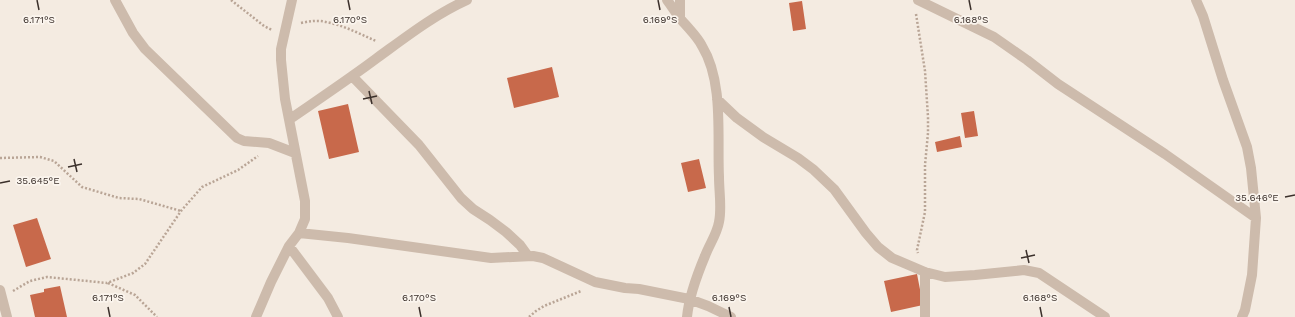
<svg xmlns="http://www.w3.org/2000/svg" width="1295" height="317" font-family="'Work Sans',sans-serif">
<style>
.building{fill:#c8694b}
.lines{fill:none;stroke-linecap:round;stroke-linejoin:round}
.path{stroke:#b9a596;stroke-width:2.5;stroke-dasharray:2 2;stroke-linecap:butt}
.minor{stroke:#cdbbac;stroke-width:10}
.ticks{fill:none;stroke:#3b302b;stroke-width:1.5}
.ticks-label{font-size:10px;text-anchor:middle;fill:#3b302b;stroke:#fbf5ee;stroke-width:3.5;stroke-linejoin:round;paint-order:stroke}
</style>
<rect width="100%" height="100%" fill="#f4ebe1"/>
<path class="building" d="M802,1L806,29L793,31L789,3Z
M552,67L559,97L514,108L507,78Z
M348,104L359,152L329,159L318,111Z
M974,111L978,136L965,138L961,113Z
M960,136L962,147L937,152L935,142Z
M699,159L706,188L688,192L681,163Z
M37,218L51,259L26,267L13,225Z
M917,274L923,305L891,312L884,281Z
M60,286L67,317H35L30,295L44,292V289Z"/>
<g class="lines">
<path class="path" d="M231,0L264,26L272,30
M916,14L925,71L928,117V133L925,165V212L917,250L918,253
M301,23C310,21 318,20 326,22C343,25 360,34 376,41
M0,158L40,157L54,161L82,187L119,198L139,199L181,211
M108,283L135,295L157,317
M13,291L30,281L47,277L107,283L133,273L145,264L181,211L202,187L238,170L258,156
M529,317L536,311L544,306L581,291"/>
<path class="minor" d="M115,0L133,33L145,49L237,138L244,141L269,143L295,153
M667,0C673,8 678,17 685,24C691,31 698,38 702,46C724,82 717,136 719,177C719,192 722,208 719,222C717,234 709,245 705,256C697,275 689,296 687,317
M918,0L994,37L1027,60L1058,84L1165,154L1256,218
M1196,0L1203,16L1223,80L1247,147L1251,168L1256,218L1252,275L1245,310L1242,317
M680,18V0
M352,76L419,145L461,198L473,209L490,220L506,232L520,245L528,256
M717,99L737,118L763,137L798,158L814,170L834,189L866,233L878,247L892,258L925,272L945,277L975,275L1015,271L1024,270L1039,273L1105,317
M290,119C319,99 349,79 377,58C406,37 434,15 467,0
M299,233L348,238L491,258L533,256L543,258L595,282L625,288L639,289L689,299L708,306L731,317
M289,246L328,298L338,317
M0,290L7,317
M256,317L271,282L289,246L299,233L305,219V201L285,99L281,60V49L292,0
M925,317V272"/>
</g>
<path class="ticks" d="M37,0L39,10M348,0L350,10M658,0L660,10M969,0L971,10M369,91L372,104M363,99L377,96M74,159L77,172M68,167L82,164M0,183L10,181M1285,197L1295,195M1026,250L1029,263M1021,258L1035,255M108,307L110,317M419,307L421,317M729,307L731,317M1040,307L1042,317"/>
<g class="ticks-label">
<text x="39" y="23">6.171°S</text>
<text x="350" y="23">6.170°S</text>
<text x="660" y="23">6.169°S</text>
<text x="971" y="23">6.168°S</text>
<text x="38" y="184">35.645°E</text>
<text x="1257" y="201">35.646°E</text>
<text x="108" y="301">6.171°S</text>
<text x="419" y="301">6.170°S</text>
<text x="729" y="301">6.169°S</text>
<text x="1040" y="301">6.168°S</text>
</g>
</svg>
